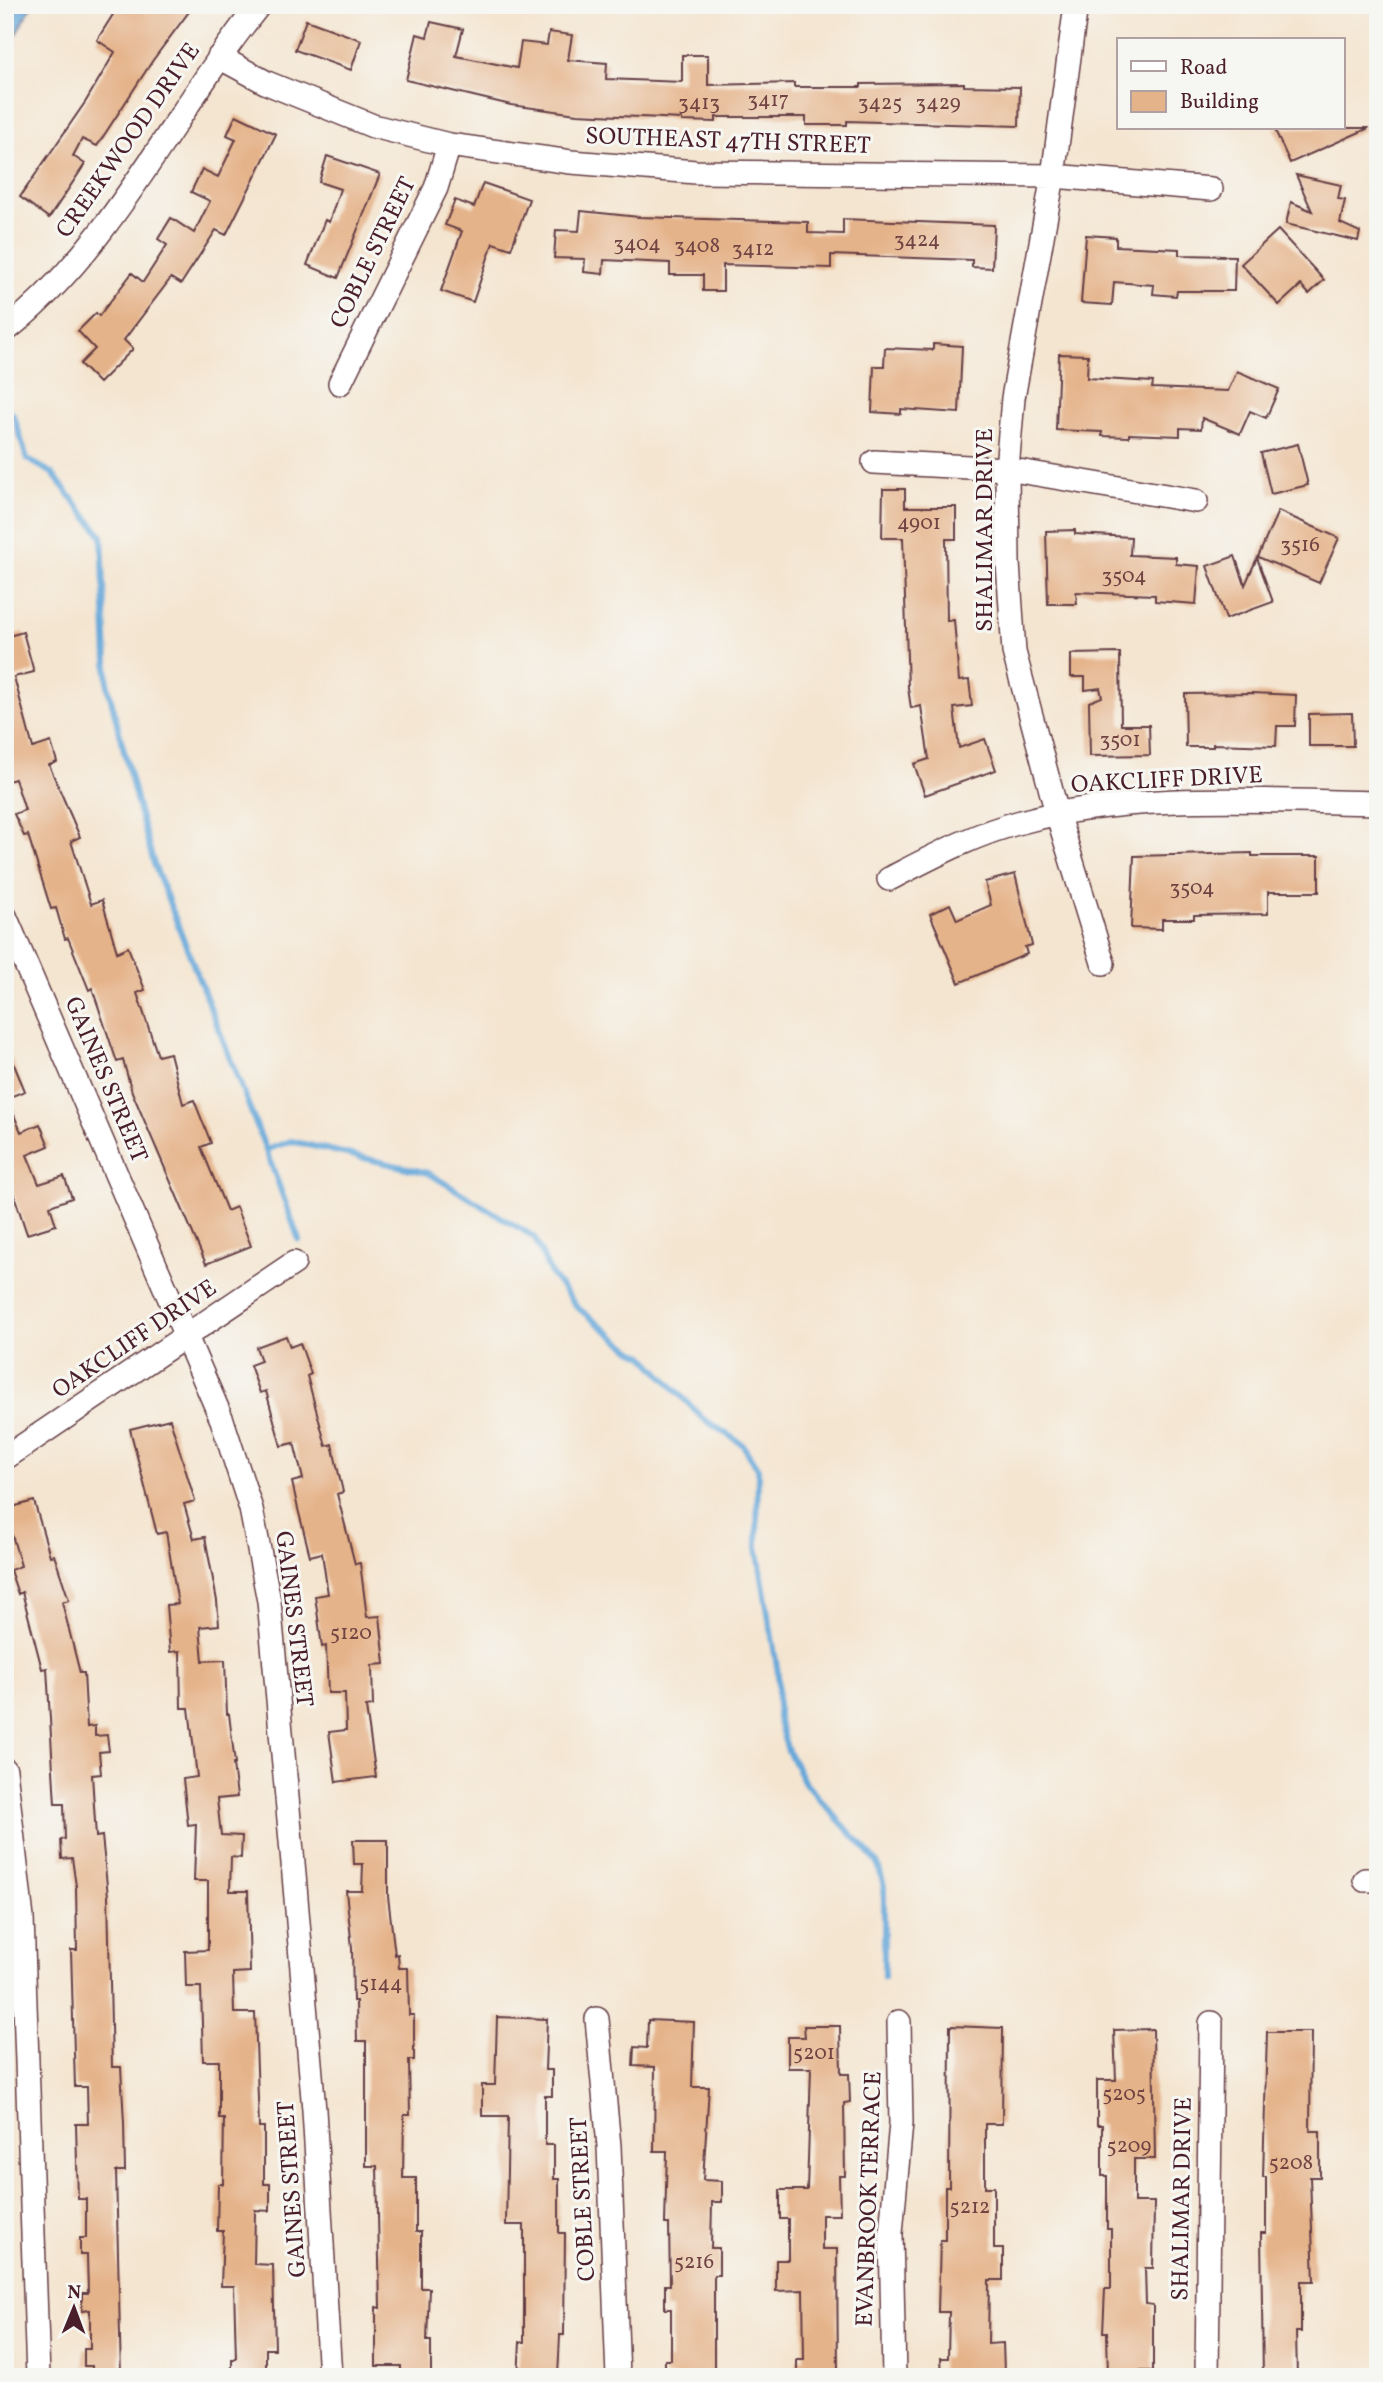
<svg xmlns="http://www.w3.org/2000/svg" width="1383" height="2382" font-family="Vollkorn,serif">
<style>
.water{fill:#65a7d9;stroke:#586382;stroke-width:2}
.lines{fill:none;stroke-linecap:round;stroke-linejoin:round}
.stream{stroke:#65a7d9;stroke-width:6}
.building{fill:#e5b38a}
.minor-casing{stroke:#643d44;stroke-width:26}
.minor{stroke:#fff;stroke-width:23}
.labels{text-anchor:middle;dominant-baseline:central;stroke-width:6;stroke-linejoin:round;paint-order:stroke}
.number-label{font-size:21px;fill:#714443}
.street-label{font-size:24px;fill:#4a1f2b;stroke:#f6f6f2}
</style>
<rect width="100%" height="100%" fill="#f6f6f2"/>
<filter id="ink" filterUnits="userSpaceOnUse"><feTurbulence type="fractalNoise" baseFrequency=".0143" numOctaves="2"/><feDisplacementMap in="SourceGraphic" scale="14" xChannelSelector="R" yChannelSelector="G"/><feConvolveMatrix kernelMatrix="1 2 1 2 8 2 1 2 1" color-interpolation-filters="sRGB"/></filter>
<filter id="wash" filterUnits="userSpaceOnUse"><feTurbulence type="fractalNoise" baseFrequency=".00686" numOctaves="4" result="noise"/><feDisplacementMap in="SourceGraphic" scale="28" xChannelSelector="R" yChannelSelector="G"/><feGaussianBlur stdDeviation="1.57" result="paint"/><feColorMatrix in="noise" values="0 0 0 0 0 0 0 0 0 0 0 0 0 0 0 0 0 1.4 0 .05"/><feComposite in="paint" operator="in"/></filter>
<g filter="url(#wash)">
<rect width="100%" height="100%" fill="#f4e5d0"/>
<path class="water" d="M5,5H32L5,55Z"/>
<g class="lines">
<path class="stream" d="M5,406L14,416L27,459L52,473L102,536L108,687L139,811L154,864L266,1150L291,1141L428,1173L534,1237L551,1274L578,1308L630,1349L644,1356L702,1418L742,1444L758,1469L757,1547L778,1673V1719L788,1751L805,1783L877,1862L884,1886V1977
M266,1150L299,1240"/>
</g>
<g id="blocks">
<path class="building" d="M119,5H194L153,60L97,146L82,139L73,156L85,164L49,218L20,197L86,101L115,52L97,40Z
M306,20L361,40L351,70L295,50Z
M431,22L463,29L456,56L517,68L521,42L547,45L549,32L572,35L568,60L607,63L606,79L682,82V55H708V85L794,83V87H861V84L964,83V86L1020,87L1019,126L847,121V125H806V117H716V122L682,121V119L577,114L511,105L406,80L417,34L427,37Z
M236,115L276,134L254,179L226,235L216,230L181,284L171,278L124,340L133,349L99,383L80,364L95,349L78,331L96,313L99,316L132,273L143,282L167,245L158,239L171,218L194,233L210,201L191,192L202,169L218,177L236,139L227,135Z
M1274,128H1369L1290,163Z
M327,156L380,174L338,278L307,265L325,220L329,222L340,189L319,182Z
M1296,175L1341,185L1338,199L1345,200L1340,223L1360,232L1358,241L1286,224L1291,202L1312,211Z
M483,183L529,199L511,249L493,243L473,302L441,291L462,231L445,225L455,200L474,207Z
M581,211L639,217L808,222V233L843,234V219L994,225L992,268L972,267V260L831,255V268L723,265V291H703V275H670V263L604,260L603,274L584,272L585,259L554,258L556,230L579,231Z
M1278,230L1324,280L1309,294L1301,285L1279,305L1241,264Z
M1086,235L1116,237V246L1179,249V255L1235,256L1234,291H1177L1176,296L1153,294L1154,285L1114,282L1112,305L1081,303Z
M933,344L962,346L959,413L901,409V414L872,412L874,366H884L885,348L933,350Z
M1059,354L1088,355L1087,378L1153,382L1152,388L1228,391L1237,371L1279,389L1266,418L1250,411L1240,434L1202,418L1201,429L1180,428V436L1129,434V437L1102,436V432L1056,430Z
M1298,444L1308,485L1271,494L1261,453Z
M883,489H905V507H956V539H946L947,621L954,620L959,681L969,680L972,706L954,708L959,748L985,739L996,770L925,795L914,764L929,759L921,706L911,708L908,688L903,538H882Z
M1278,511L1339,538L1319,583L1258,557Z
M1075,530V534L1131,537L1130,555L1176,557V564L1199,566L1196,604L1155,601V595L1076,592L1077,604H1048L1046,531Z
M1235,556L1245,585L1257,558L1273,602L1226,619L1207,566Z
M23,632L34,672L14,677L33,748L51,742L57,762L49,765L80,837L71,841L91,904L102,900L117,952L128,947L145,990L137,993L158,1056L170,1053L183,1104L194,1100L211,1143L201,1147L227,1211L236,1207L251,1246L206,1264L132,1092L123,1060L117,1062L92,988L89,990L68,938L65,939L56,908L51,909L28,835L24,836L14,814L25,810L15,779L5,782V637Z
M1120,653L1121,725H1149L1150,755L1090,756L1089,702L1102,697L1100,688L1085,690V677H1071V654Z
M1252,693L1296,695L1295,726H1277L1276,746L1213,744V747H1186L1185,694Z
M1352,713L1353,746H1309V714Z
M1252,853V856H1319V892H1268V914L1194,915V919H1162V929L1131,928L1134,856Z
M1015,874L1032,945L1025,947L1027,954L959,983L930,914L950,904L957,920L991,905L985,882Z
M5,1043L25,1091L7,1098L21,1132L40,1124L49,1146L27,1155L39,1184L64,1176L72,1198L50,1206L56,1225L27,1234L10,1183L5,1185Z
M286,1336L290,1347L300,1343L311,1374L307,1376L326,1446L332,1444L343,1492L337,1494L355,1564L360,1563L367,1617L380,1616L385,1664L372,1665L373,1706L366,1707L376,1777L336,1782L329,1732L346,1730L345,1693H328L326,1646L322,1647L315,1596L328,1594L322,1553L310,1556L298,1509L292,1482L303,1479L294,1443L281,1446L266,1391L260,1393L250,1365L261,1361L256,1347Z
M170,1419L195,1501L184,1504L194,1539L205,1537L217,1601L219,1625L200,1627L203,1661L225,1660L227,1714H229L235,1764H233L237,1797L217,1799L221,1835L242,1836L241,1858L231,1857L230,1891H248L250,1972L233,1973L234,2013H255L259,2127H264V2184H270V2211L255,2210L254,2264L273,2265L275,2349H266V2377H232V2359H236L234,2286H221L223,2231H217L218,2184H223L224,2118H219V2061H203L201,1987H186L185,1951L208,1950V1881H194L196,1824L188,1825L183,1779L197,1777L189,1708H181L180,1651L170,1652L166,1605L178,1604L166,1532L157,1534L130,1429Z
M34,1501L50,1556L54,1555L69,1600L62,1602L80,1673H84L87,1727L95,1726V1736L107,1735L109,1751L99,1752L101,1774L92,1775L96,1837L102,1836L108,1896L112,2067H121L124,2123L125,2171H116L121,2377H92V2366H84V2349H90V2310L82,2311V2293H88L87,2255H80V2238H86V2199H78L76,2124H88L87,2087H75L71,1950H77L76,1886L72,1858L62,1859L61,1840L65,1839L64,1804H55L47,1668L42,1669L22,1592L18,1594L10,1570L21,1566L12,1535L5,1537V1509Z
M353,1840H388V1896L395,1955L398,1954L399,1968H408L409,2015H414V2060H409L410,2115H404L403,2178H416V2232H421V2288H429L427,2341H431V2377H401V2366H376V2307L380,2308L377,2166H366V2041H357L356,2001H353L352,1948L346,1891H362L363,1864H354Z
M497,2017L547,2019L545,2070H552V2096H545V2145H554V2179H559V2233H565L564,2335H560L558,2377H518L520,2342H524V2225H506L508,2116H482V2085H495Z
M648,2020L694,2022L692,2087H709L703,2180L722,2181V2202H712L711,2248H719V2275H714V2377H665V2360H671V2309H665V2285H670L669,2224H665L667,2151H654L655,2067L633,2066L634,2047L647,2048Z
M804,2026H840L841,2074H849L850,2102L844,2103L845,2176H839L840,2215H822V2249H837L838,2377H797V2360H804L803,2290L776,2291V2260H788V2219H780V2190H807L811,2068H788V2037H805Z
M950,2026L1003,2028L1002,2124H985V2187H994V2249H1003V2280H989L988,2344L1003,2343L1004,2372L989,2373V2377H942L941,2358H948L949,2312H938L940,2240H945V2187H949Z
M1153,2029L1155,2159H1134V2202H1154L1153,2268H1145L1146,2304L1153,2305V2371H1135V2377H1108L1107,2332H1103L1105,2289H1111V2229H1107V2176H1102V2125H1097V2080H1116L1114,2030Z
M1267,2032H1311L1310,2131H1320V2177H1310L1314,2281H1301V2332H1296L1297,2377H1263L1261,2233H1266V2177H1263Z"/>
</g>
</g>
<g filter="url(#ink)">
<use href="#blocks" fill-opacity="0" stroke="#643d44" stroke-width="2"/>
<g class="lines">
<g class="minor-casing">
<path id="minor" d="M1076,5L1053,176L1013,398L1007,469L1008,563L1014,652L1057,813L1103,963
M219,57L267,83L373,126L449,145L571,162L696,172L1053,176L1211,189
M5,331C115,244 173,112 259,5
M340,383L436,188L449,145
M874,462L1007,469L1196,501
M889,879C932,857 974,834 1021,822C1131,792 1264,801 1378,803
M5,916L222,1420L251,1509L269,1601L293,1863L314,2110L330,2377
M5,1458L294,1263
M5,1770L22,1918L38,2377
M1365,1880H1378
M597,2019L609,2146L618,2377
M894,2377L891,2233L901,2123L899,2022
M1207,2377L1211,2023"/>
</g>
<use href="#minor" class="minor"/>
</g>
</g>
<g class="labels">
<g class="number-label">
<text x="768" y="100">3417</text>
<text x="699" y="103">3413</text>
<text x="880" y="103">3425</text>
<text x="938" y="103">3429</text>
<text x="917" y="240">3424</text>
<text x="637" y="244">3404</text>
<text x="697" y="246">3408</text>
<text x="753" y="249">3412</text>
<text x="919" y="523">4901</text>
<text x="1300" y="545">3516</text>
<text x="1124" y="576">3504</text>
<text x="1120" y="740">3501</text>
<text x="1192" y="888">3504</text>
<text x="351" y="1633">5120</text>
<text x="381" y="1984">5144</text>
<text x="814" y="2053">5201</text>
<text x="1124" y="2094">5205</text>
<text x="1129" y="2146">5209</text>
<text x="1291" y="2163">5208</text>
<text x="970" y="2207">5212</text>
<text x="694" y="2262">5216</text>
</g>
<g class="street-label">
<text transform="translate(129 141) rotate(-55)">CREEKWOOD DRIVE</text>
<text transform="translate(728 142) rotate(2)">SOUTHEAST 47TH STREET</text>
<text transform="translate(374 253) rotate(-64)">COBLE STREET</text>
<text transform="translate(986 530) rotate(-90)">SHALIMAR DRIVE</text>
<text transform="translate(1167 781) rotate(-3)">OAKCLIFF DRIVE</text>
<text transform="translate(105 1080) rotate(67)">GAINES STREET</text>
<text transform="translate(135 1340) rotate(-34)">OAKCLIFF DRIVE</text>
<text transform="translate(293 1619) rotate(83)">GAINES STREET</text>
<text transform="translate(293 2189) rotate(-94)">GAINES STREET</text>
<text transform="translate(584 2199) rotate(-93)">COBLE STREET</text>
<text transform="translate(870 2199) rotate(-88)">EVANBROOK TERRACE</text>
<text transform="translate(1183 2199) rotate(-89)">SHALIMAR DRIVE</text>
</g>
</g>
<rect width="1383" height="2382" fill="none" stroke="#f6f6f2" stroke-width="28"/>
<rect x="1117" y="38" width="228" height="91" fill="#f6f6f2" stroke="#b1a0a2" stroke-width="2"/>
<rect x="1131" y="61" width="35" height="10" fill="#ffffff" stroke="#b1a0a2" stroke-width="2"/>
<text x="1180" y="74" font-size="21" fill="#4a1f2b">Road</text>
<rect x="1131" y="91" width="35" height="21" fill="#e5b38a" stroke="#b1a0a2" stroke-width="2"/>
<text x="1180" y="108" font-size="21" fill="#4a1f2b">Building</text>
<g transform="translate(74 2308) rotate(1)" stroke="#f6f6f2" stroke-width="5" paint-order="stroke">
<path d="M0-5L12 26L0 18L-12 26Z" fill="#4a1f2b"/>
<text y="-10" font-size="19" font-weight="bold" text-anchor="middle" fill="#4a1f2b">N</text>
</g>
</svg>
